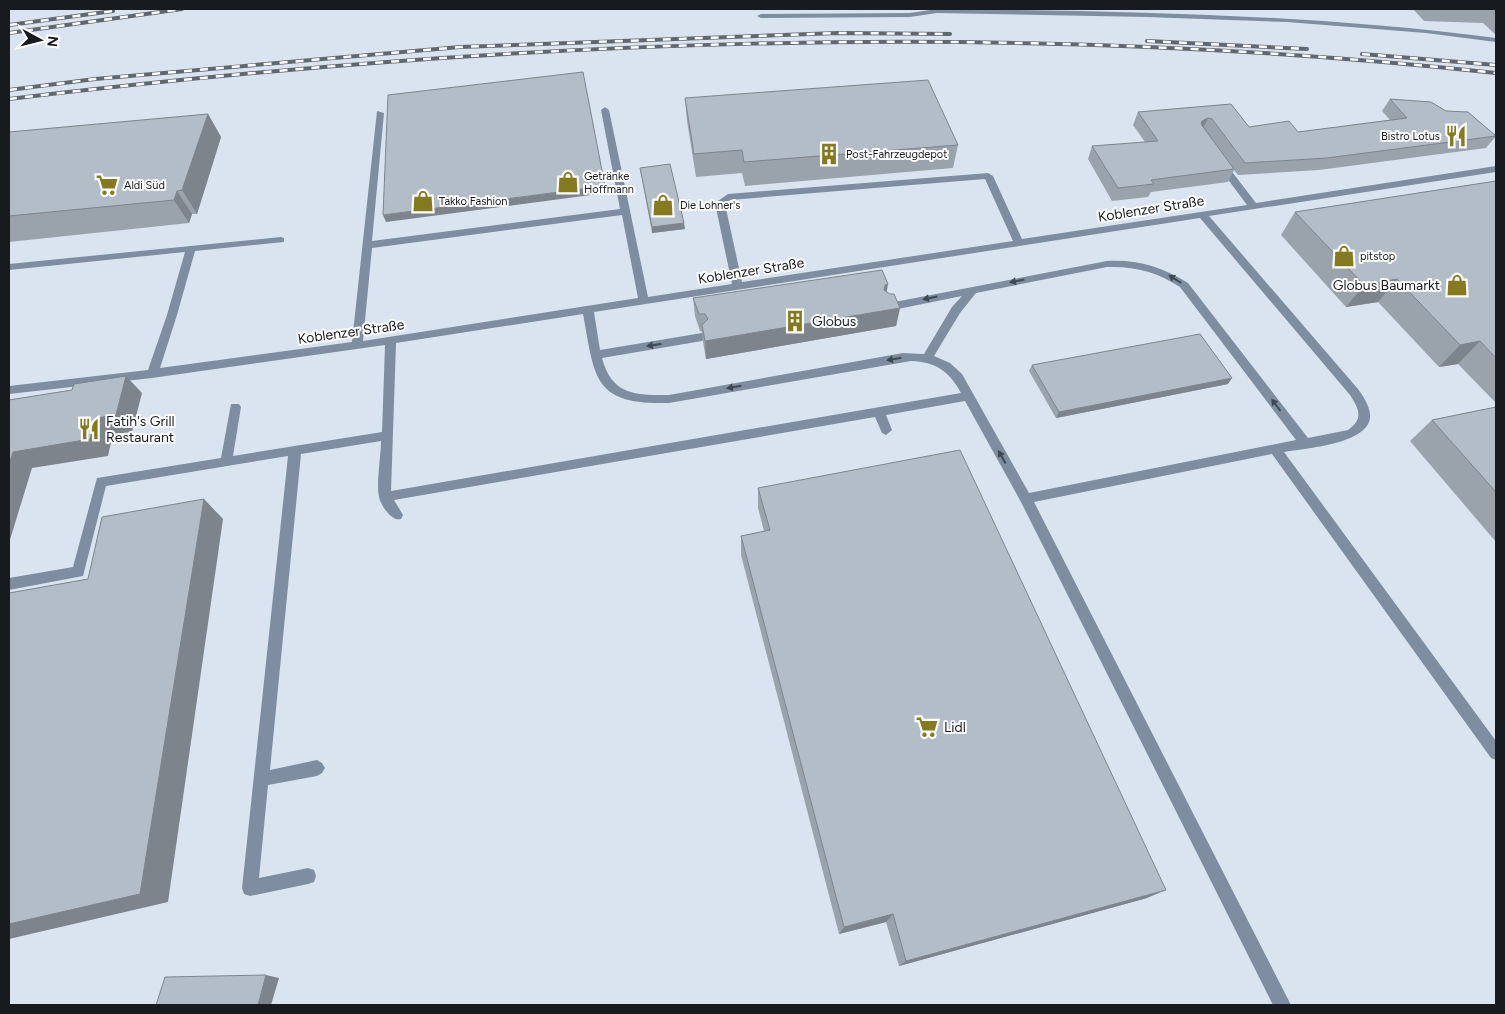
<svg xmlns="http://www.w3.org/2000/svg" width="1505" height="1014" font-family="Figtree,sans-serif">
<style>
.lines{fill:none;stroke-linecap:round;stroke-linejoin:round}
.minor{fill:#7e8ea0;fill-rule:evenodd}
.rail-casing{stroke:#61676e;stroke-width:4}
.rail{stroke:#fff;stroke-width:2.5;stroke-dasharray:8;stroke-linecap:butt}
.wall{fill:#9aa3ac}
.shaded-wall{fill:#7d848c}
.building{fill:#b3bdc8;stroke:#7d848c}
.oneway{fill:#404953}
.labels{text-anchor:middle;dominant-baseline:central;stroke-width:4;stroke-linejoin:round;paint-order:stroke}
.far-poi-label{font-size:11px;fill:#171b1f;stroke:#fff;text-anchor:start}
.street-label{font-size:14px;fill:#171b1f;stroke:#fff}
.poi-label{font-size:14px;fill:#171b1f;stroke:#fff;text-anchor:start}
</style>
<rect width="100%" height="100%" fill="#dae4f0"/>
<g class="lines">
<path class="minor" d="M937,9C1124,11 1310,14 1496,38V42L1426,33L1287,22L1147,17L937,13L910,17L761,18L757,16L761,14L910,13Z
M605,107L609,110L648,297L732,284L715,203L728,194L988,173L993,176L1022,239L1247,205L1215,162L1220,159L1223,160L1256,203L1496,166V172L1209,216L1358,389C1363,396 1369,405 1370,414C1373,444 1305,448 1284,452L1496,741V760L1491,758L1272,454L1034,502L1291,1005H1273L1021,502L965,401L886,415L892,430L886,435L882,433L875,417L394,500L403,515L401,519C392,522 381,506 379,497C376,483 381,456 381,441L301,454L270,770L317,760L322,763L325,768L322,773L317,776L268,785L259,878L308,868L314,870L316,876L314,882L308,884L250,896L244,894L242,888L288,456L106,486L83,576L9,590V578L73,567L97,478L221,458L231,404H239L241,407L233,456L382,432L385,345L152,378L9,394V386L148,370L167,315L185,252L9,270V264L281,237L284,238V242L195,251L177,315L160,368L352,342L377,111L384,113L372,241L620,209L601,110ZM985,179L1013,241L742,282L725,204L730,200ZM622,215L638,298L363,341L372,248ZM1200,218L1350,395C1359,409 1364,419 1348,430L1308,438L1188,283C1163,267 1137,259 1107,261L884,304L883,307L888,311L962,296L952,307L924,354L903,353L669,395C636,395 612,396 602,358L702,341L707,337L706,334L702,333L600,350L594,312ZM1107,267C1135,266 1157,272 1180,287L1296,440L1029,493L962,374L950,363L934,356L960,313L976,293ZM583,314C595,379 593,405 669,403L911,361C936,362 949,371 961,393L391,491L396,343Z"/>
<g class="rail-casing">
<path id="rail" d="M9,25L113,11
M9,33L182,9
M1147,41L1307,49
M1362,54L1496,65
M9,90L95,79L460,47L838,33L950,34
M9,99C502,40 1002,19 1496,73"/>
</g>
<use href="#rail" class="rail"/>
</g>
<path class="wall" d="M1413,9H1496V35L1483,23L1424,21Z
M685,98L958,145L953,168L745,186L742,173L696,177L687,121Z
M1390,99L1446,111L1496,136L1486,148L1319,170L1238,175L1234,170L1228,182L1151,192L1148,197L1112,201L1088,159L1092,146L1145,142L1133,125L1138,112L1231,104L1249,127L1298,132L1390,120L1382,111Z
M208,114L221,137L197,214H192L189,223L9,242V132Z
M640,168L685,229L652,233Z
M1496,181V403L1458,364L1439,367L1378,302L1346,307L1281,235L1295,212Z
M887,292L900,308L896,326L706,359L703,342L702,332L700,331L695,316L693,298Z
M1032,365L1228,384L1056,418L1029,371Z
M1496,407V542L1410,441L1432,420Z
M758,488L1147,898L899,966L886,922L839,934L741,555V536L764,531L758,508Z"/>
<path class="shaded-wall" d="M208,114L221,137L197,214L182,190Z
M1208,118L1202,130V121Z
M605,186L606,193L386,222L383,215Z
M177,191L192,214L189,223L174,200Z
M684,223L685,229L652,233V227Z
M1397,279L1378,302L1346,307L1364,285Z
M888,284L885,302L882,303L885,285Z
M900,308L896,326L706,359L705,341Z
M1480,341L1458,364L1439,367L1460,345Z
M126,376L142,393L132,432L113,434L108,456L32,468L9,543V464L13,452L96,418Z
M1232,378L1228,384L1056,418L1059,412Z
M204,499L223,519L168,902L9,939V924Z
M1166,890L1147,898L899,966L906,961Z
M893,914L886,922L839,934L844,927Z
M266,975L279,978L271,1005H258Z"/>
<path class="building" d="M583,72L605,186L383,215L388,95Z
M928,80L958,145L744,162L742,150L694,154L685,98Z
M1390,99L1431,102L1446,111L1468,112L1496,136L1327,158L1245,163L1212,119L1208,118L1202,121L1201,124L1234,169L1151,180L1154,184L1118,188L1092,146L1158,141L1138,112L1231,104L1249,127L1289,121L1298,132L1407,118Z
M208,114L182,190L177,191L174,200L9,216V132Z
M670,164L684,223L652,227L640,168Z
M1496,181V358L1480,341L1460,345L1397,279L1364,285L1295,212Z
M882,270L888,284L885,285L884,290L890,294H894L900,308L705,341L702,325L708,319L705,314H699L693,298Z
M1200,334L1232,378L1059,412L1032,365Z
M126,376L116,415L96,418L90,439L13,452L9,464V400L72,390L74,384Z
M1496,407V492L1432,420Z
M960,450L1166,890L906,961L893,914L844,927L741,536L770,530L758,488Z
M204,499L140,894L9,924V593L88,579L102,517Z
M266,975L258,1005H156L165,977Z"/>
<defs><path id="oneway-solid" d="M-6-.8H1V-3.2L6.5 0L1 3.2V.8H-6Z" transform="scale(1.25)"/></defs>
<g class="oneway">
<use href="#oneway-solid" transform="translate(1175 279) rotate(-148)"/>
<use href="#oneway-solid" transform="translate(1017 281) rotate(169)"/>
<use href="#oneway-solid" transform="translate(930 298) rotate(169)"/>
<use href="#oneway-solid" transform="translate(654 345) rotate(171)"/>
<use href="#oneway-solid" transform="translate(894 359) rotate(170)"/>
<use href="#oneway-solid" transform="translate(734 387) rotate(170)"/>
<use href="#oneway-solid" transform="translate(1276 405) rotate(-127)"/>
<use href="#oneway-solid" transform="translate(1002 457) rotate(-119)"/>
</g>
<defs>
<g id="restaurant-bare" transform="scale(1.725)"><path d="M-5-6h1v4h1v-4h1v4h1v-4h1v5L-1.5 .5V6h-2V.5L-5-1ZM5-6V6H3V1.5H1.5Q1.5-4 5-6Z" fill="#867a20" stroke="#fff" stroke-width="2.5" paint-order="stroke"/></g>
<g id="building-bare" transform="scale(1.725)"><path d="M-4-6H4V6H1V3H-1V6H-4ZM-2.5-4.3h1.7v1.8h-1.7ZM.8-4.3h1.7v1.8H.8ZM-2.5-1h1.7V.8h-1.7ZM.8-1h1.7V.8H.8Z" fill="#867a20" stroke="#fff" stroke-width="2.5" paint-order="stroke"/></g>
<g id="shop-bare" transform="scale(1.725)"><path d="M-5-2.5h2.3a2.7 3.5 0 0 1 5.4 0H5L5.5 6h-11ZM-1.5-2.5h3a1.5 2.3 0 0 0-3 0Z" fill="#867a20" stroke="#fff" stroke-width="2.5" paint-order="stroke"/></g>
<g id="supermarket-bare" transform="scale(1.725)"><path d="M-6-5.5h2.5l.6 2H6L4.5 2H-2.5L-4.4-4H-6ZM-1.5 3.2a1.3 1.3 0 1 0 .1 0ZM3 3.2a1.3 1.3 0 1 0 .1 0Z" fill="#867a20" stroke="#fff" stroke-width="2.5" paint-order="stroke"/></g>
</defs>
<g fill-rule="evenodd">
<use href="#restaurant-bare" x="1456" y="136"/>
<use href="#building-bare" x="829" y="154"/>
<use href="#shop-bare" x="568" y="182"/>
<use href="#supermarket-bare" x="107" y="185"/>
<use href="#shop-bare" x="423" y="201"/>
<use href="#shop-bare" x="663" y="205"/>
<use href="#shop-bare" x="1344" y="256"/>
<use href="#shop-bare" x="1457" y="285"/>
<use href="#building-bare" x="795" y="321"/>
<use href="#restaurant-bare" x="89" y="429"/>
<use href="#supermarket-bare" x="927" y="727"/>
</g>
<g class="labels">
<g class="far-poi-label">
<text x="1440" y="136" text-anchor="end">Bistro Lotus</text>
<text x="846" y="154">Post-Fahrzeugdepot</text>
<text x="584" y="176">Getränke<tspan x="584" dy="13">Hoffmann</tspan></text>
<text x="124" y="185">Aldi Süd</text>
<text x="439" y="201">Takko Fashion</text>
<text x="680" y="205">Die Lohner's</text>
<text x="1360" y="256">pitstop</text>
</g>
<g class="street-label">
<text transform="translate(1151 209) rotate(-9)">Koblenzer Straße</text>
<text transform="translate(751 271) rotate(-9)">Koblenzer Straße</text>
<text transform="translate(351 332) rotate(-8)">Koblenzer Straße</text>
</g>
<g class="poi-label">
<text x="1440" y="285" text-anchor="end">Globus Baumarkt</text>
<text x="812" y="321">Globus</text>
<text x="106" y="421">Fatih's Grill<tspan x="106" dy="16">Restaurant</tspan></text>
<text x="944" y="727">Lidl</text>
</g>
</g>
<rect width="1505" height="1014" fill="none" stroke="#171b1f" stroke-width="20"/>
<g transform="translate(40 40) rotate(97)" stroke="#ffffff" stroke-width="4" paint-order="stroke">
<path d="M0-4L9 19L0 12L-9 19Z" fill="#171b1f"/>
<text y="-8" font-size="14" font-weight="bold" text-anchor="middle" fill="#171b1f">N</text>
</g>
</svg>
